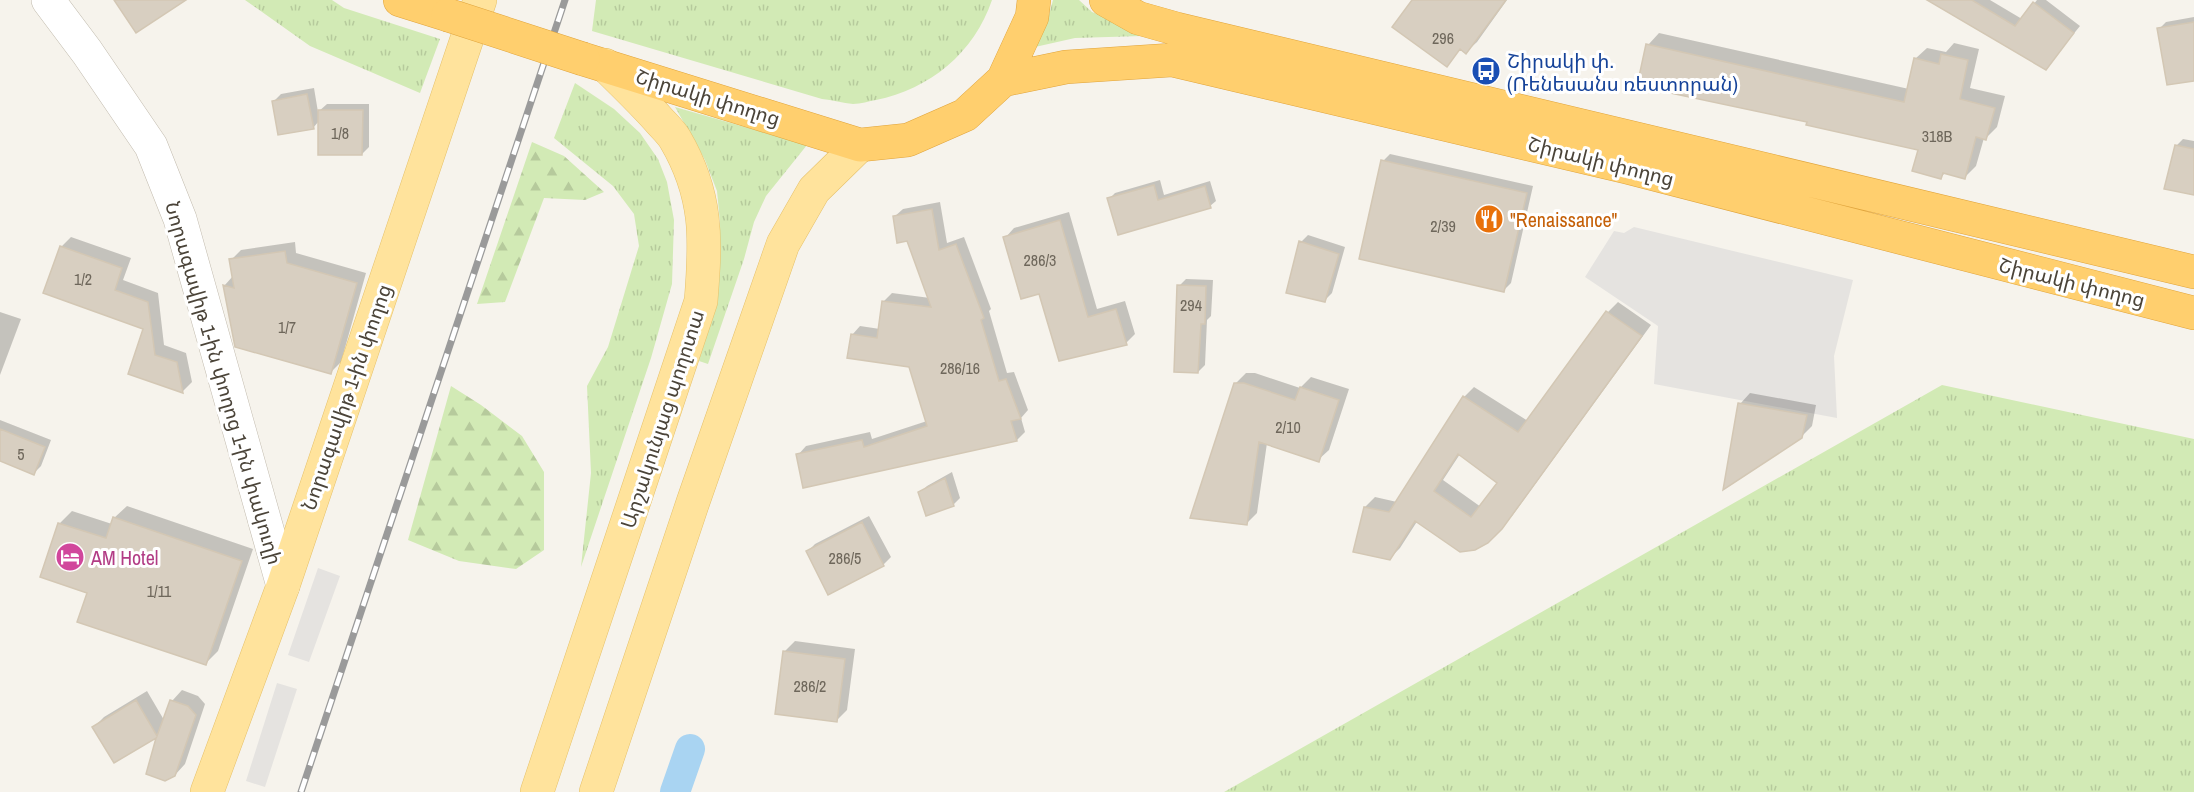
<svg xmlns="http://www.w3.org/2000/svg" width="2194" height="792" font-family="'Archivo Narrow','Noto Sans Armenian',sans-serif">
<style>
.grass{fill:url(#grass-tufts)}
.forest{fill:url(#forest-firs)}
.parking{fill:#e5e3e0}
.shadow{fill:#0003;fill-rule:evenodd}
.lines{fill:none;stroke-linecap:round;stroke-linejoin:round}
.canal{stroke:#a9d4f2;stroke-width:30}
.building{fill:#d8cfc1;stroke:#d3c7b4;stroke-width:1.5;fill-rule:evenodd}
.minor-casing{stroke:#c2bbae;stroke-width:34}
.major-casing{stroke:#e6c16a;stroke-width:34}
.highway-casing{stroke:#e0a43c;stroke-width:34}
.minor{stroke:#fff;stroke-width:33}
.major{stroke:#ffe39c;stroke-width:33}
.highway{stroke:#ffcf6e;stroke-width:33}
.rail-casing{stroke:#9a9a9a;stroke-width:7}
.rail{stroke:#fff;stroke-width:4.5;stroke-dasharray:14;stroke-linecap:butt}
.highway-bridge-casing{stroke:#e0a43c;stroke-width:34;stroke-linecap:butt}
.highway-bridge{stroke:#ffcf6e;stroke-width:33}
.labels{text-anchor:middle;dominant-baseline:central;stroke-width:6;stroke-linejoin:round;paint-order:stroke}
.number-label{font-size:16px;fill:#6e675b}
.transit-label{font-size:20px;fill:#164399;stroke:#fff;text-anchor:start}
.street-label{font-size:20px;fill:#4b4439;stroke:#fff}
.food-label{font-size:20px;fill:#c56008;stroke:#fff;text-anchor:start}
.hotel-label{font-size:20px;fill:#b23c85;stroke:#fff;text-anchor:start}
</style>
<defs>
<pattern id="grass-tufts" width="24" height="20" patternUnits="userSpaceOnUse" patternTransform="scale(1.5)"><rect width="24" height="20" fill="#d2eab5"/><path d="M3 7l-1-3M5 7V3M7 7l1-3M15 17l-1-3M17 17v-4M19 17l1-3" fill="none" stroke="#b6ca9c"/></pattern>
<pattern id="forest-firs" width="22" height="20" patternUnits="userSpaceOnUse" patternTransform="scale(1.5)"><rect width="22" height="20" fill="#d2eab5"/><path d="M5 1l3.5 6h-7zM16 11l3.5 6h-7z" fill="#b6ca9c"/></pattern>
</defs>
<rect width="100%" height="100%" fill="#f6f3ec"/>
<path class="grass" d="M245,0H332L344,8L440,39L420,93L310,46Z
M596,0H992C974,53 930,89 876,100C869,101 861,104 853,104C843,103 832,100 822,99L592,31Z
M1053,0H1079L1092,12L1143,32L1142,36L1075,38L1035,47L1046,26Z
M575,83L614,109L640,133L658,159L667,182L674,220L672,284L651,358L581,567L591,473L587,386L608,347L639,246L634,214L613,186L554,138Z
M675,107L807,145L766,196L754,222L744,259L708,364L699,361L718,270L720,222L717,191L705,160Z
M1942,385L2194,439V792H1224Z"/>
<path class="forest" d="M532,142L564,156L604,192L585,200L544,198L505,302L477,304Z
M451,386L481,405L522,436L544,472V550L516,569L459,561L408,540Z"/>
<path class="parking" d="M1634,227L1853,280L1834,356L1837,418L1654,384L1658,326L1585,277L1614,231L1624,233Z
M318,568L340,576L309,662L288,655Z
M277,683L297,689L265,787L246,781Z"/>
<path class="shadow" d="M1414,0H1507L1477,42L1466,52L1461,48L1447,65Z
M1930,0H1990L2022,19L2037,0H2046L2080,26L2046,68Z
M2194,17V79L2159,29L2166,22Z
M1659,33L1909,89L1915,59L1927,48L1946,52L1954,43L1979,49L1970,88L2005,96L1997,127L1986,138H1984L1976,166L1965,177L1946,172L1941,177L1920,149L1809,121L1648,45Z
M314,88L318,112L327,104H369V147L362,154L319,121L313,128L274,101L281,94Z
M2183,139L2194,141V194L2176,146Z
M1390,154L1533,186L1511,283L1504,290L1383,161Z
M1160,180L1164,195L1210,181L1216,201L1210,206L1109,199L1115,193Z
M940,202L947,243L964,237L991,309L989,311L1007,373L1014,372L1028,410L1021,418L1025,432L1017,440L798,455L806,446L870,432L872,439L927,421L910,365L852,335L860,326L880,329L883,302L892,293L930,298L908,239L894,217L903,209Z
M1069,212L1097,309L1125,301L1135,334L1126,343L1040,292L1005,238L1014,228Z
M1308,235L1345,247L1332,293L1325,300L1301,242Z
M71,237L131,258L123,280L158,293L164,345L186,353L192,382L183,391L130,373L145,328L61,247Z
M295,242L296,253L366,273L341,362L331,372L224,286L233,276L231,260L241,250Z
M1186,279L1213,280L1211,316L1207,320L1205,365L1198,372L1179,286Z
M1618,302L1651,325L1512,516L1487,542L1418,520L1400,548L1389,559L1365,507L1375,497L1397,502L1464,397L1474,387L1528,421L1608,312ZM1460,454L1499,483L1481,507L1443,480Z
M0,312L21,319L0,375Z
M1246,373H1255L1300,388L1311,377L1349,389L1329,450L1318,460L1267,443L1257,513L1246,524L1235,384Z
M1750,393L1816,405L1812,426L1801,437L1740,404Z
M0,420L51,440L41,466L34,473L0,460Z
M952,472L960,498L953,505L920,493L927,486Z
M127,506L253,549L218,651L205,664L89,592L59,524L72,511L112,524L114,518Z
M869,516L891,557L884,564L829,593L808,551L815,544Z
M795,641L855,649L847,710L837,720L784,652Z
M182,690L198,696L205,704L185,764L175,775L159,735L114,761L94,727L104,717L147,691L164,720L172,701Z"/>
<g class="lines">
<path class="canal" d="M675,792L690,749"/>
</g>
<path class="building" d="M114,0H186L136,33Z
M1412,0H1506L1466,54L1460,49L1447,67L1392,27Z
M1927,0H1972L2015,26L2033,2L2074,33L2046,70Z
M2194,22V81L2167,85L2157,28Z
M1646,44L1904,102L1914,58L1939,64L1941,54L1968,60L1960,99L1995,108L1986,140L1976,137L1965,179L1943,173L1941,179L1912,171L1918,150L1806,125L1807,122L1637,86Z
M307,94L314,129L278,135L272,101Z
M318,110H363L362,155H318Z
M2175,145L2194,149V195L2164,189Z
M1381,160L1527,193L1504,292L1359,259Z
M1154,185L1158,200L1205,186L1211,208L1118,235L1107,198Z
M932,209L939,250L956,244L984,318L981,320L999,381L1006,379L1021,419L1011,421L1017,441L803,488L796,454L862,440L864,447L927,426L909,367L847,358L851,334L877,338L882,301L931,307L907,241L897,243L893,216Z
M1060,220L1088,317L1116,309L1127,345L1059,361L1039,294L1021,299L1003,237Z
M1299,241L1339,254L1325,302L1286,293Z
M60,246L122,268L115,290L148,302L155,355L177,362L183,393L128,374L143,329L43,293Z
M285,251L287,263L357,283L331,374L235,347L223,285L234,288L229,259Z
M1177,285L1206,286L1205,324H1201L1198,373L1174,372Z
M1606,311L1642,336L1502,529L1488,543L1475,550L1460,552L1415,521L1390,560L1353,552L1364,507L1389,512L1463,396L1518,432ZM1458,454L1497,483L1471,517L1434,491Z
M1234,383H1244L1295,400L1300,387L1339,400L1319,462L1259,442L1247,525L1190,518Z
M1738,403L1807,415L1802,438L1723,490Z
M0,429L45,447L34,475L0,461Z
M945,478L954,506L926,516L918,492Z
M113,517L242,561L206,665L77,622L87,593L40,577L58,523L106,538Z
M862,522L884,566L828,595L806,551Z
M783,651L845,659L837,722L775,714Z
M136,700L157,736L170,700L188,706L196,715L175,776L165,781L146,774L156,738L114,763L92,727Z"/>
<g class="lines">
<g class="minor-casing">
<path id="minor" d="M48,0L87,52L151,146L180,219L283,586"/>
</g>
<g class="major-casing">
<path id="major" d="M207,792L283,586L480,0
M537,792L701,301C706,240 708,195 675,139C671,132 663,125 657,118C641,100 623,83 605,65
M596,792L693,502L783,244L814,190L860,145"/>
</g>
<g class="highway-casing">
<path id="highway" d="M400,0L448,15
M1106,0L1138,18L1177,29L2194,272
M583,59L860,145L908,140L965,115L1003,80L1032,17L1034,0
M1003,80L1066,67L1172,60L1626,167L2194,313"/>
</g>
<use href="#minor" class="minor"/>
<use href="#major" class="major"/>
<use href="#highway" class="highway"/>
<g class="rail-casing">
<path id="rail" d="M301,792L565,0"/>
</g>
<use href="#rail" class="rail"/>
<g class="highway-bridge-casing">
<path id="highway-bridge" d="M448,15L583,59"/>
</g>
<use href="#highway-bridge" class="highway-bridge"/>
</g>
<defs>
<g id="bus-disc" transform="scale(1.5)"><circle r="9.5" fill="#1a4fb4" stroke="#fff"/><path d="M-5-6H5V4H4V6H2V4H-2V6H-4V4H-5ZM-3.5-4V0h7V-4ZM-3.5 1.2v1.5H-2V1.2ZM2 1.2v1.5H3.5V1.2Z" fill="#fff"/></g>
<g id="restaurant-disc" transform="scale(1.5)"><circle r="9.5" fill="#e8710a" stroke="#fff"/><path d="M-5-6h1v4h1v-4h1v4h1v-4h1v5L-1.5 .5V6h-2V.5L-5-1ZM5-6V6H3V1.5H1.5Q1.5-4 5-6Z" fill="#fff"/></g>
<g id="hotel-disc" transform="scale(1.5)"><circle r="9.5" fill="#d1479c" stroke="#fff"/><path d="M-6-4.5h1.5V1H6V5H4.5V3h-9V5H-6ZM-4 0a1.8 1.8 0 1 1 3.6 0ZM.5 0V-2.5h3Q6-2.5 6 0Z" fill="#fff"/></g>
</defs>
<g fill-rule="evenodd">
<use href="#bus-disc" x="1486" y="71"/>
<use href="#restaurant-disc" x="1489" y="219"/>
<use href="#hotel-disc" x="70" y="557"/>
</g>
<g class="labels">
<g class="number-label">
<text x="1443" y="38">296</text>
<text x="340" y="133">1/8</text>
<text x="1937" y="136">318B</text>
<text x="1443" y="226">2/39</text>
<text x="1040" y="260">286/3</text>
<text x="83" y="279">1/2</text>
<text x="1191" y="305">294</text>
<text x="287" y="327">1/7</text>
<text x="960" y="368">286/16</text>
<text x="1288" y="427">2/10</text>
<text x="21" y="454">5</text>
<text x="845" y="558">286/5</text>
<text x="159" y="591">1/11</text>
<text x="810" y="686">286/2</text>
</g>
<g class="transit-label">
<text x="1507" y="60">Շիրակի փ.<tspan x="1507" dy="23">(Ռենեսանս ռեստորան)</tspan></text>
</g>
<g class="street-label">
<text transform="translate(708 97) rotate(17)">Շիրակի փողոց</text>
<text transform="translate(1601 161) rotate(14)">Շիրակի փողոց</text>
<text transform="translate(2072 282) rotate(14)">Շիրակի փողոց</text>
<text transform="translate(224 383) rotate(74)">Նորագավիթ 1-ին փողոց 1-ին փակուղի</text>
<text transform="translate(346 397) rotate(-71)">Նորագավիթ 1-ին փողոց</text>
<text transform="translate(662 419) rotate(-72)">Արշակունյաց պողոտա</text>
</g>
<g class="food-label">
<text x="1510" y="219">"Renaissance"</text>
</g>
<g class="hotel-label">
<text x="91" y="557">AM Hotel</text>
</g>
</g>
</svg>
